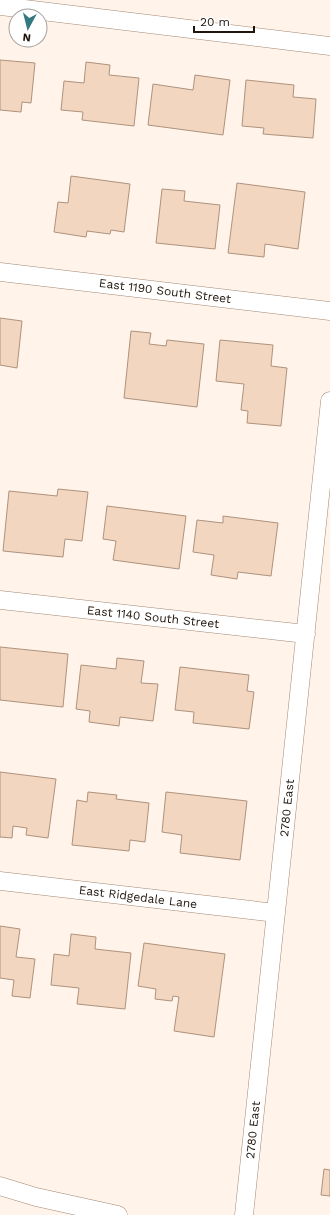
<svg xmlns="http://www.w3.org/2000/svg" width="330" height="1215" font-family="'Work Sans',sans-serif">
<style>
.building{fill:#f3d6bf;stroke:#ae927d}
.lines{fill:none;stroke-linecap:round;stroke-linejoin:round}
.minor-casing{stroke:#a48974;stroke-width:19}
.minor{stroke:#fff;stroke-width:18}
.labels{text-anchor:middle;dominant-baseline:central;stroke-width:3;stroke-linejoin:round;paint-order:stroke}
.street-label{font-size:12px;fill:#1f150d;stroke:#fff}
</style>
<rect width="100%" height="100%" fill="#fff3ea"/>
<path class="building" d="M0,60L35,63L31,103L22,102L21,112L0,110Z
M86,62L110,65L109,75L139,78L134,126L82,120L83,112L61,110L64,81L84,83Z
M195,75L230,80L223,135L148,125L153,84L193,90Z
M246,80L294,85L293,97L316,99L313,138L263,134L264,128L242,126Z
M71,176L130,184L124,232L111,230L110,234L87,231L86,237L54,232L58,202L68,203Z
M237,183L305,192L298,249L265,244L264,257L228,253Z
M162,189L185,191L184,201L220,205L215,249L156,243Z
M0,318L22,321L17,368L0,365Z
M131,331L151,333L149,344L166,346L167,340L204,344L197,407L124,398Z
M220,340L273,345L271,366L287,368L281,426L247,423L248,411L241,410L244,384L216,381Z
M58,489L88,492L82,541L65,539L63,557L3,551L9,491L57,496Z
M107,506L186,516L179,569L113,560L116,541L103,539Z
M223,516L278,523L271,576L238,572L237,579L211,575L214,555L193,552L197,520L223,523Z
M0,647L68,654L63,707L0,700Z
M117,658L144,661L141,683L158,684L153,721L120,717L119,726L89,722L90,711L76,709L81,665L116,669Z
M180,667L249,675L247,691L254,692L249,729L193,723L194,712L175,710Z
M0,772L56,779L48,838L26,835L27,828L13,826L12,838L0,837Z
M88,792L117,795L116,799L149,803L145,842L130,840L129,851L72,845L77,800L87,802Z
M166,792L247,801L240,860L180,853L182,835L162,832Z
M0,926L20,929L16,957L35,959L30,998L12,996L14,980L0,978Z
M71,934L96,937L95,949L131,953L125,1009L77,1004L79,988L51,985L54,954L69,956Z
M144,943L225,954L214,1037L174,1031L179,997L173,996L172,1001L155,999L156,989L138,986Z
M324,1169L330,1170V1196L321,1195Z"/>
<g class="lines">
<g class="minor-casing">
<path id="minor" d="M0,6L330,46
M0,272L330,311
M0,600L306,634
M0,881L276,913
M0,1186L36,1197L118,1215
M244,1215L330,401"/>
</g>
<use href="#minor" class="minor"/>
</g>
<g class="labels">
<g class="street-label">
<text transform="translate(165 291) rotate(7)">East 1190 South Street</text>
<text transform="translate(153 617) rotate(6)">East 1140 South Street</text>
<text transform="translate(287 808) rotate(-84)">2780 East</text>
<text transform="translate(138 897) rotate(7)">East Ridgedale Lane</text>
<text transform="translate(253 1130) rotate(-84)">2780 East</text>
</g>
</g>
<g transform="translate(28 28) rotate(187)"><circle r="19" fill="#ffffff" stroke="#a5a19e"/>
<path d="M0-3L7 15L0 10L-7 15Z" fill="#327982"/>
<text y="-6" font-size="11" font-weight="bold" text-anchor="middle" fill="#1f150d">N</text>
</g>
<path d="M194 26v6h60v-6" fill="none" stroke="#1f150d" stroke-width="2"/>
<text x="200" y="26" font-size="12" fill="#1f150d" stroke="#ffffff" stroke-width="3" paint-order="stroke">20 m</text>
</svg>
